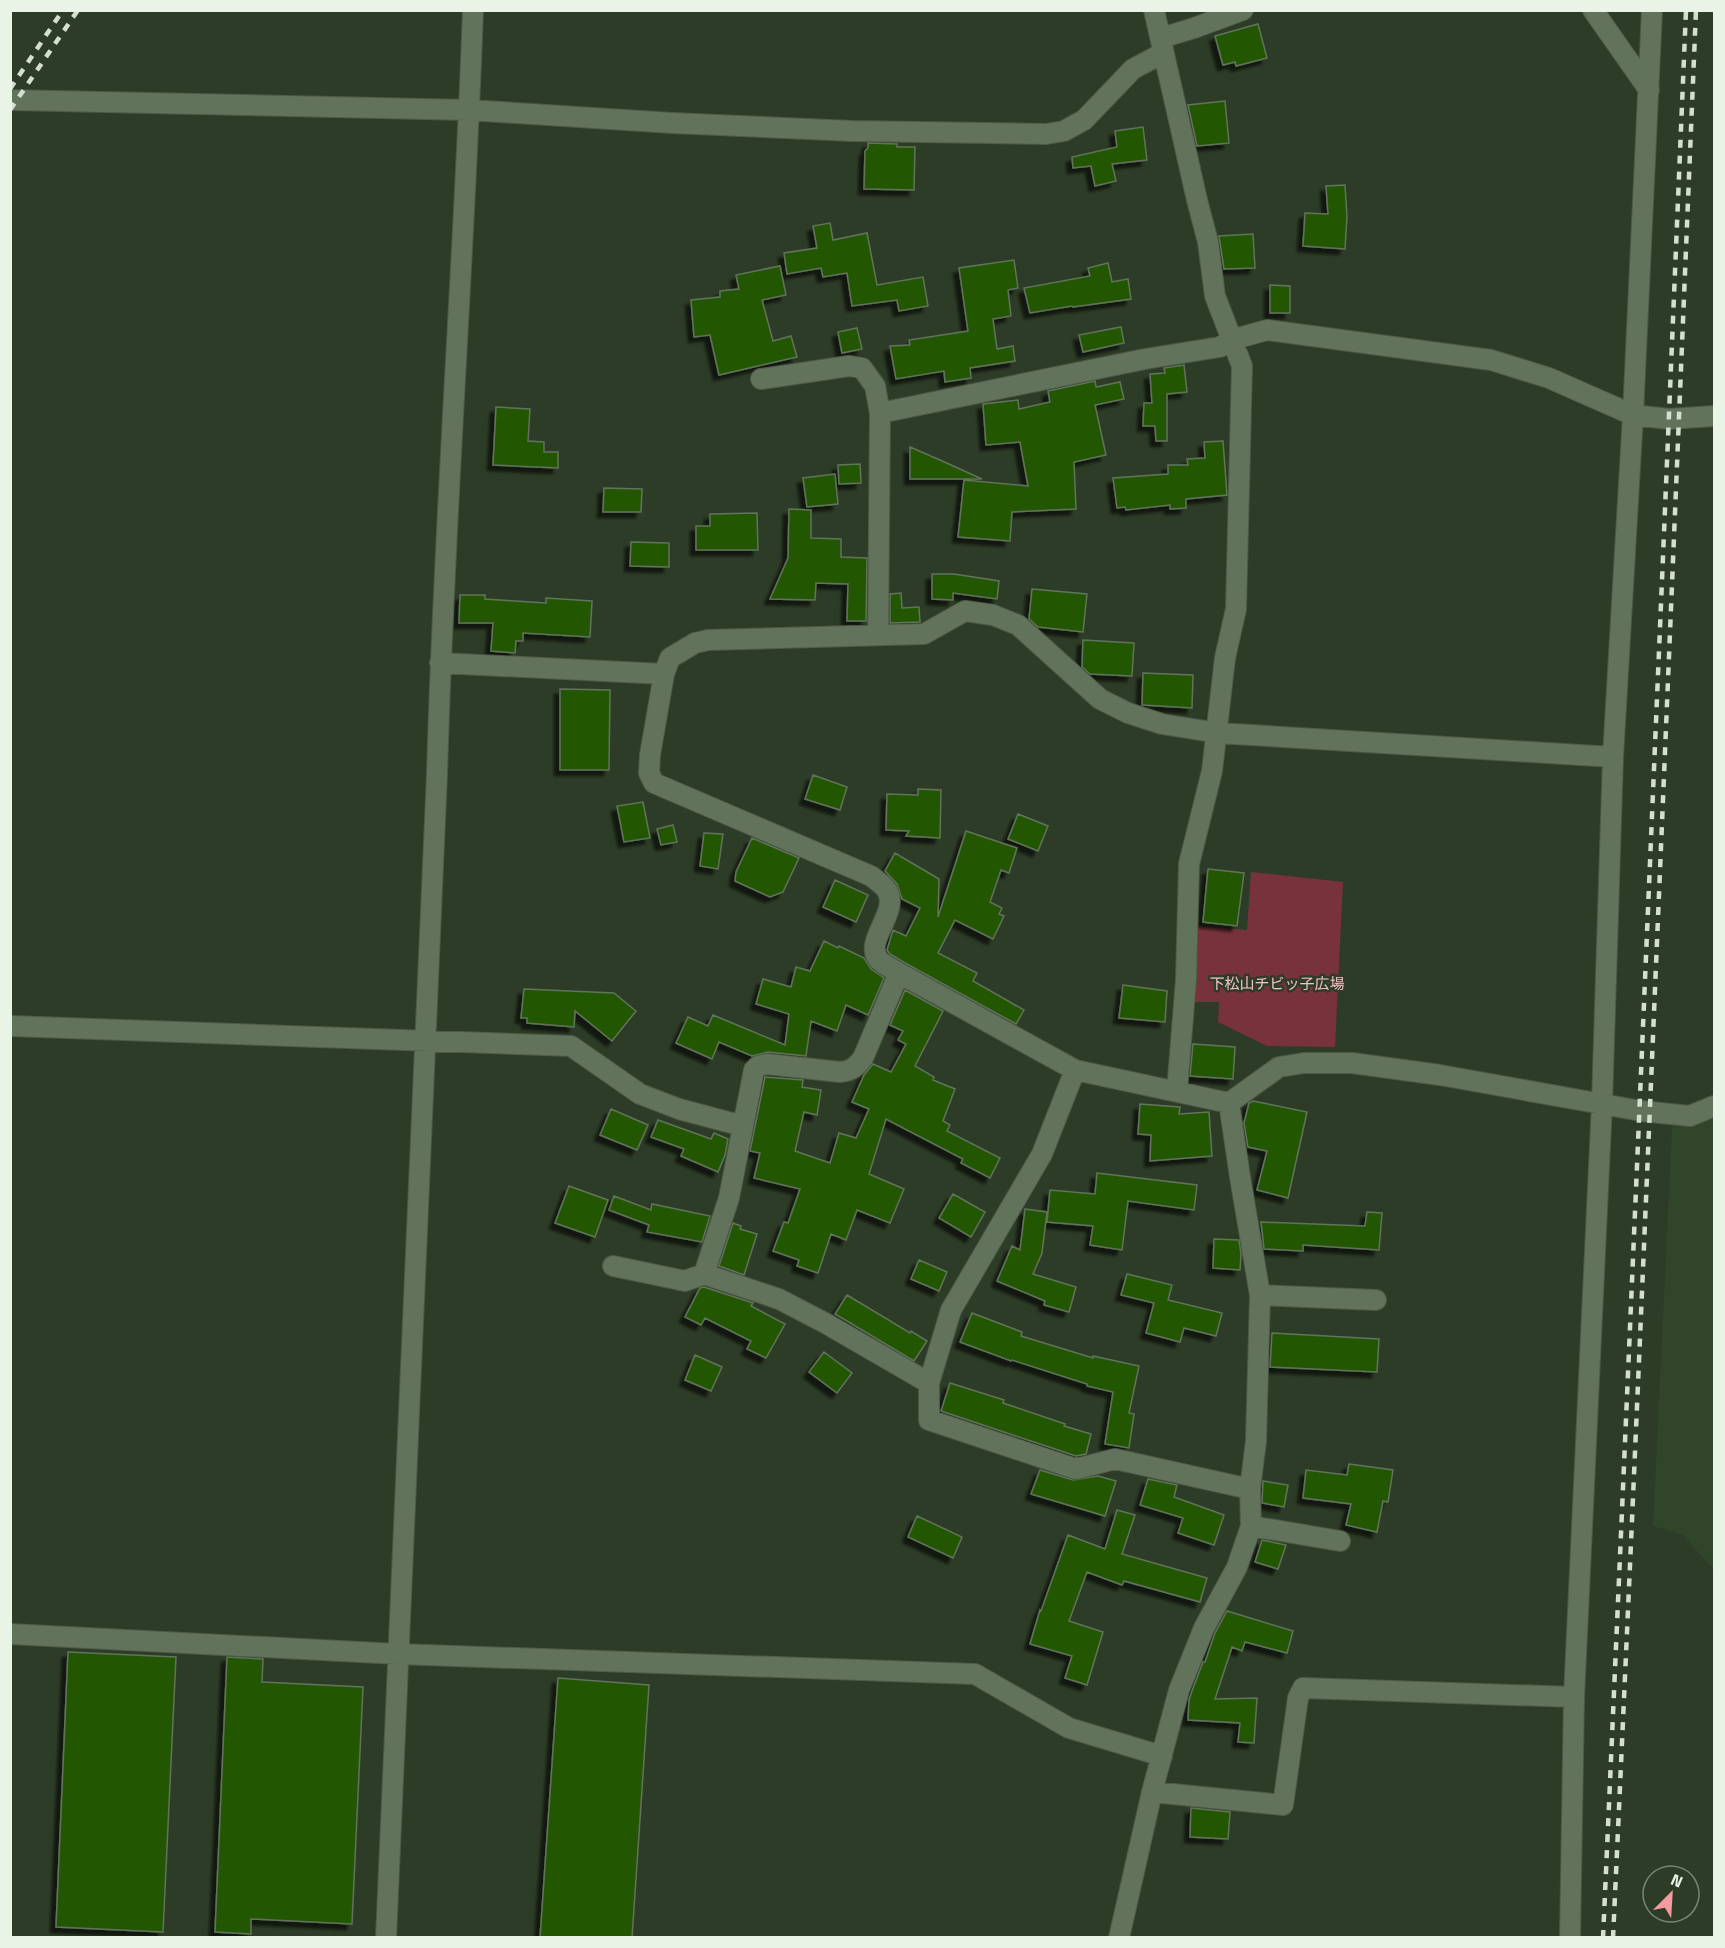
<svg xmlns="http://www.w3.org/2000/svg" width="1725" height="1948" font-family="'Titillium Web','Noto Sans JP',sans-serif">
<style>
.built{fill:#31452a}
.green{fill:#78333a}
.building{fill:#235704;stroke:#62735c;stroke-width:1.5;filter:url(#shadow)}
.lines{fill:none;stroke-linecap:round;stroke-linejoin:round}
.street-casing{stroke:#4c5947;stroke-width:22}
.street{stroke:#62735c;stroke-width:20}
.rail{stroke:#d4dfd0;stroke-width:4.5;stroke-dasharray:8 8;stroke-linecap:butt}
.labels{text-anchor:middle;dominant-baseline:central;stroke-width:5;stroke-linejoin:round;paint-order:stroke}
.park-label{font-size:15px;fill:#f6c1c4;stroke:#2d3c27}
</style>
<defs>
<filter id="shadow"><feDropShadow dx="-5.5" dy="5.5" stdDeviation="1.5" flood-color="#0009"/></filter>
</defs>
<rect width="100%" height="100%" fill="#2d3c27"/>
<path class="built" d="M1714,1110V1570L1683,1535L1653,1526L1672,1127Z"/>
<path class="green" d="M1251,872L1343,882L1335,1047L1267,1046L1218,1022L1219,1002H1193L1195,926L1247,930Z"/>
<path class="building" d="M1258,24L1267,58L1236,66L1235,62L1223,65L1215,36Z
M1225,101L1229,143L1197,146L1188,105Z
M1143,127L1147,160L1112,164L1116,181L1095,186L1091,166L1073,168L1072,157L1117,147L1115,131Z
M868,143L897,144V147H915L914,190L864,189L865,151L868,148Z
M1345,185L1347,217L1345,249L1303,246L1305,213L1328,214L1326,186Z
M830,223L833,240L867,233L877,285L923,277L928,306L899,311L897,300L852,306L847,273L823,277L821,268L787,274L784,253L817,248L813,226Z
M1253,234L1255,268L1224,269L1219,236Z
M1014,260L1018,288L1008,290L1011,316L993,319L997,349L1013,346L1015,361L970,368L971,378L945,382L944,371L896,379L890,346L910,345L909,340L968,331L959,268Z
M1108,263L1112,282L1128,279L1131,299L1073,307L1072,306L1030,313L1024,288L1090,276L1088,268Z
M780,266L786,295L762,300L773,341L791,336L797,357L719,375L710,335L694,337L691,300L720,297V291L739,289L736,275Z
M1270,285L1290,286V313H1270Z
M1121,327L1124,343L1083,352L1079,335Z
M857,328L862,349L842,353L838,332Z
M1184,365L1187,392L1167,394V441H1156L1155,426H1143L1144,403H1152L1150,374L1165,373L1164,368Z
M1095,381L1096,387L1120,382L1124,399L1095,405L1106,455L1074,462L1076,509L1012,512L1010,541L958,537L964,480L1028,486L1020,442L986,445L983,404L1018,400L1019,409L1050,402L1048,391Z
M496,407L530,409L528,441L544,442V452H558V468L493,465Z
M1223,441L1227,495L1186,499V508L1170,509V505L1126,510L1125,507L1117,508L1113,478L1168,474V465H1188L1187,459L1205,458L1204,442Z
M910,447L940,460L982,479H910Z
M860,464L861,483L839,484L838,465Z
M835,474L838,504L807,507L803,478Z
M604,488L642,489L641,512H603Z
M789,509L811,510V538L841,539V557L867,558L866,621H847L848,584L816,583L815,600L770,599L788,558Z
M757,513L758,550H696V526H710V514Z
M631,542L669,543V567L630,566Z
M932,574H954L999,581L997,599L953,593V600L932,599Z
M1032,589L1087,594L1083,632L1038,627L1029,619Z
M901,593L902,608L919,607L920,622L890,623V594Z
M460,595H485V599L546,603V598L592,601L590,637L523,633V641H516L515,653L491,651L493,623H459Z
M1083,640L1134,643L1132,676L1090,674L1082,667Z
M1143,673L1193,675L1192,708L1142,705Z
M560,689L610,690L609,770H560Z
M813,775L847,787L840,810L805,799Z
M918,789L941,790L940,838L906,836L909,831L886,830L887,794L918,795Z
M643,802L650,838L624,842L617,806Z
M1018,814L1048,826L1038,851L1008,839Z
M673,825L677,842L661,845L657,829Z
M966,831L1017,848L1009,873L1001,870L990,902L1002,908L999,914L1004,916L993,939L955,920L938,953L977,973L973,981L1024,1010L1016,1024L905,963L890,954L887,950L893,930L906,936L920,908L902,899L897,884L885,871L895,853L939,879L938,917Z
M704,833L723,834L718,869L700,866Z
M752,838L799,858L783,892L770,897L735,881L736,872Z
M1208,869L1244,873L1237,926L1203,922Z
M835,880L868,895L856,922L823,907Z
M824,941L838,948L839,946L864,958L871,969L884,978L868,1015L846,1005L837,1031L811,1021L806,1056L768,1052L752,1056L719,1042L712,1059L676,1043L688,1017L708,1026L713,1015L785,1045L789,1014L756,1004L763,979L791,987L796,967L810,971Z
M1123,985L1167,991L1165,1022L1119,1018Z
M524,989L614,993L636,1011L612,1041L575,1011L574,1027L527,1023V1018H521Z
M905,990L943,1011L915,1066L934,1077L933,1080L955,1089L943,1121L950,1125L947,1131L1000,1158L990,1178L961,1163L963,1159L886,1119L869,1174L904,1189L890,1223L857,1210L846,1240L831,1234L818,1273L797,1266L799,1260L773,1251L784,1222L788,1223L800,1189L754,1178L760,1153L750,1151L765,1077L803,1080L802,1087L821,1090L817,1115L804,1112L795,1151L830,1163L839,1133L856,1138L869,1109L852,1102L864,1075L873,1064L891,1072L906,1044L898,1040L903,1031L890,1025Z
M1193,1044L1235,1047L1233,1079L1190,1076Z
M1253,1101L1307,1112L1288,1198L1257,1190L1267,1151L1248,1147L1244,1123L1249,1103Z
M1140,1104L1180,1107L1179,1114L1209,1112L1212,1156L1150,1161L1151,1135L1138,1134Z
M611,1109L648,1125L637,1150L600,1135Z
M658,1120L711,1139L714,1133L728,1139L725,1155L718,1172L681,1156L684,1149L651,1137Z
M1097,1173L1197,1185L1194,1210L1128,1201L1122,1250L1090,1245L1093,1226L1047,1222L1050,1190L1095,1194Z
M569,1186L608,1200L595,1237L555,1223Z
M953,1194L985,1212L971,1237L939,1218Z
M614,1196L651,1210L652,1204L710,1216L702,1242L647,1232L649,1225L609,1210Z
M1025,1209L1047,1212L1042,1253L1033,1274L1076,1287L1069,1312L1044,1305L1045,1301L997,1281L1012,1246L1020,1250Z
M1367,1212L1382,1213L1379,1250L1303,1245V1251L1264,1249L1261,1222L1365,1226Z
M733,1223L741,1226L740,1229L757,1234L744,1275L719,1266Z
M1214,1239L1239,1240L1241,1254L1240,1270L1213,1268Z
M919,1260L947,1272L939,1291L911,1279Z
M1127,1274L1172,1285L1168,1300L1222,1313L1216,1336L1184,1328L1180,1342L1146,1333L1154,1303L1121,1295Z
M704,1287L753,1303L751,1306L785,1324L766,1358L747,1349L751,1341L705,1318L701,1325L685,1317L700,1288Z
M847,1295L910,1333L911,1331L927,1341L914,1361L835,1314Z
M972,1313L1022,1332L1021,1336L1093,1358V1356L1139,1366L1129,1413L1134,1414L1129,1448L1105,1444L1113,1392L1087,1386V1384L1012,1360L1011,1361L960,1342Z
M1272,1333L1379,1339L1377,1372L1270,1367Z
M824,1352L852,1373L837,1393L809,1372Z
M695,1355L722,1367L711,1391L685,1380Z
M950,1383L1004,1400L1003,1403L1065,1424L1064,1426L1091,1434L1086,1454L1076,1456L941,1411Z
M1349,1464L1393,1470L1388,1502L1383,1501L1377,1532L1346,1525L1351,1504L1303,1498L1306,1470L1347,1475Z
M1040,1470L1073,1480L1098,1476L1116,1481L1105,1516L1031,1494Z
M1148,1479L1177,1485L1174,1497L1224,1515L1214,1545L1178,1533L1183,1518L1140,1505Z
M1263,1481L1288,1485L1284,1507L1262,1503Z
M1117,1510L1135,1515L1122,1554L1207,1578L1200,1602L1124,1581L1122,1585L1087,1572L1069,1621L1103,1632L1087,1685L1065,1678L1072,1656L1030,1644L1040,1610L1041,1611L1068,1535L1105,1549Z
M917,1516L962,1537L953,1558L908,1537Z
M1262,1540L1286,1545L1278,1569L1255,1562Z
M1227,1611L1293,1631L1287,1653L1245,1642L1242,1651L1232,1647L1215,1699L1257,1698L1254,1743L1238,1742L1240,1723L1188,1720L1189,1700L1192,1691L1203,1662H1205L1215,1633Z
M68,1652L176,1657L163,1932L56,1927Z
M227,1657L263,1659L262,1682L363,1687L352,1924L251,1919V1934L215,1932Z
M558,1678L649,1685L632,1938H540Z
M1191,1808L1230,1812L1228,1839L1190,1837Z"/>
<g class="lines">
<g class="street-casing">
<path id="street" d="M1154,10L1197,200L1208,242L1215,296L1242,366L1236,609L1225,658L1212,771L1189,864L1186,980L1177,1091
M1593,10L1649,90
M1161,38L1194,28L1243,10
M10,100L469,110L672,123L852,131L1046,134L1064,131L1084,120L1133,69L1163,53
M761,379L849,366L862,368L875,386L880,413L878,635
M880,413L1145,359L1220,347L1231,340L1267,330L1491,360L1549,378L1633,415L1669,419L1714,416
M440,663L664,674L650,755L649,773L654,783L871,876C876,880 882,884 886,889C902,911 862,941 879,960C884,965 893,969 899,973L1075,1070L1229,1103L1279,1067L1304,1063H1352L1440,1075L1641,1111L1690,1116L1714,1106
M664,674L670,658L695,643L708,640L924,634L965,611L993,615L1018,625L1100,699L1128,713L1162,724L1218,733L1613,757
M10,1026L571,1046L640,1094L679,1109L743,1126
M1075,1070L1042,1154L951,1310L929,1383V1420L1076,1469L1115,1459L1250,1489
M613,1266L685,1281L704,1274L729,1198L754,1070L758,1066L767,1064L840,1072C852,1071 856,1067 863,1058L899,973
M704,1274L779,1299L827,1324L929,1383
M1260,1295L1376,1300
M1251,1526L1340,1541
M10,1634L398,1654L975,1674L1069,1728L1162,1756
M1152,1792L1283,1805L1298,1698L1303,1688L1574,1697
M386,1938L437,774C444,519 464,265 473,10
M1119,1938L1152,1792L1179,1690L1204,1628L1237,1567L1251,1526L1250,1489L1256,1441L1260,1295L1240,1177L1229,1103
M1570,1938L1574,1697L1602,1103L1613,757L1633,415L1652,10"/>
</g>
<use href="#street" class="street"/>
<path class="rail" d="M10,89L63,10
M10,110L78,10
M1603,1938C1632,1295 1659,653 1686,10
M1613,1938C1643,1295 1669,653 1696,10"/>
</g>
<g class="labels">
<g class="park-label">
<text x="1277" y="983">下松山チビッ子広場</text>
</g>
</g>
<rect width="1725" height="1948" fill="none" stroke="#eaf4e6" stroke-width="24"/>
<g transform="translate(1671 1894) rotate(24)"><circle r="28" fill="#2d3c27" stroke="#798673" stroke-width="1.5"/>
<path d="M0-4.5L10 22L0 15L-10 22Z" fill="#f49aa0"/>
<text y="-9" font-size="16" font-weight="bold" text-anchor="middle" fill="#eaf4e6">N</text>
</g>
</svg>
